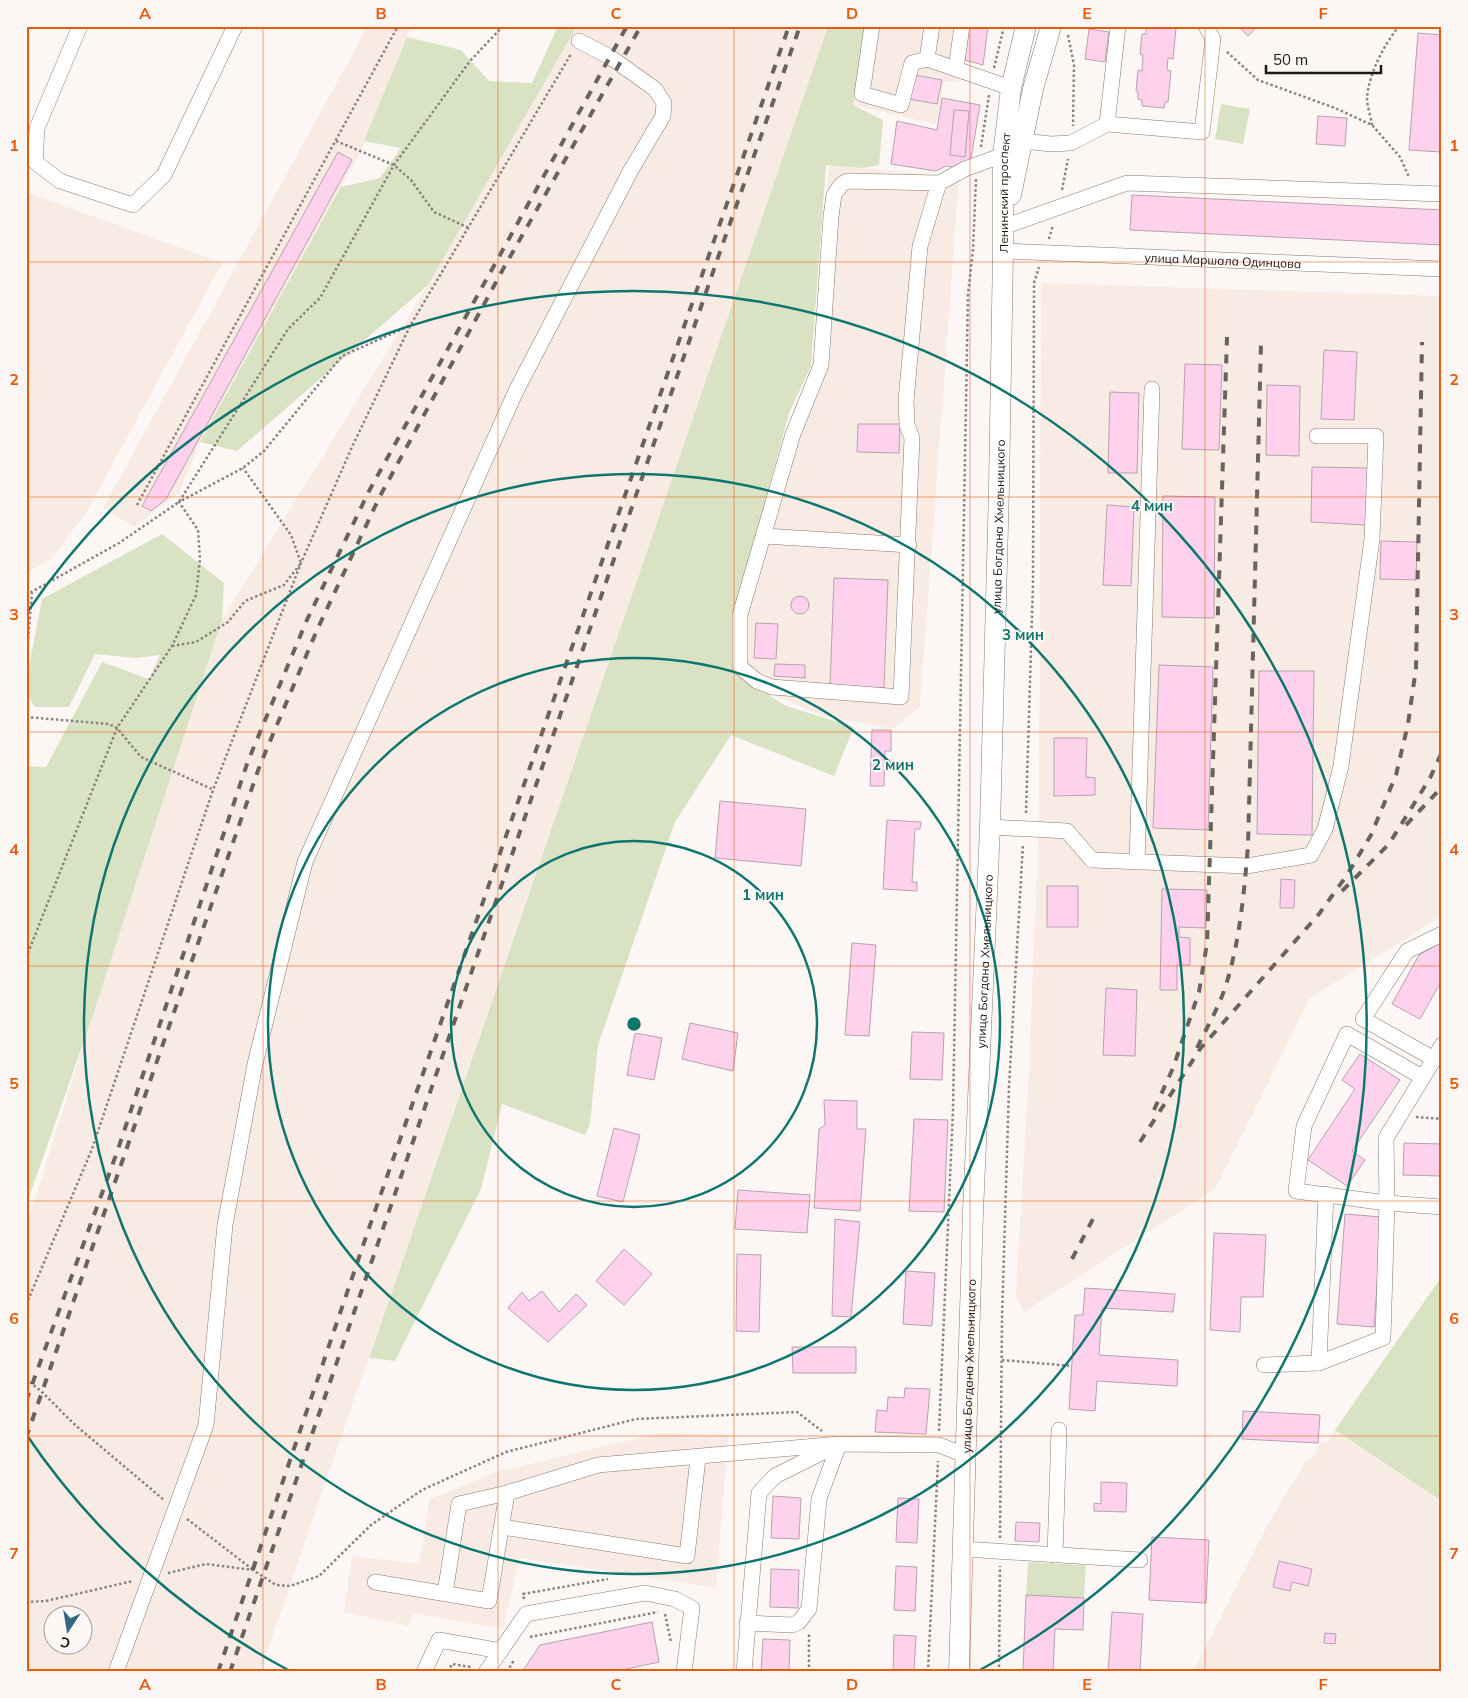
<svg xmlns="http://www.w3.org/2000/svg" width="1468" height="1698" font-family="Mulish,sans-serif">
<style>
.built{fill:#f7ebe4;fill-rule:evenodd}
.green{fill:#d9e2c3}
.building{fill:#fed2ed;stroke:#b7a1af}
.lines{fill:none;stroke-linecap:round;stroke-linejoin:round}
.minor-casing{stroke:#8c786b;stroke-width:16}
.major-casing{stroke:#8c786b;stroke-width:21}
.path{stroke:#8a8380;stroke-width:2.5;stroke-dasharray:2.5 2.5;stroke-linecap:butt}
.minor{stroke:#fff;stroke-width:15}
.major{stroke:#fff;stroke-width:20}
.rail{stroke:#69625e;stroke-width:4;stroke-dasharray:9 9;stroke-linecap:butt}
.grid{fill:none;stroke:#e8590c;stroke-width:1;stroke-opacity:0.55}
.ring{fill:none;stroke:#0f766e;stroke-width:2.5}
.labels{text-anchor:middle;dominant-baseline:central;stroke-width:4;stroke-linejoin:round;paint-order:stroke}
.street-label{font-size:12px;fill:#1e1611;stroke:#fcf7f5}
.centre{fill:#0f766e;stroke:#fcf7f5;stroke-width:2.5}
.ring-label{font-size:15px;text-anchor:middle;font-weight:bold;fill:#0f766e;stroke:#fcf7f5;stroke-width:4;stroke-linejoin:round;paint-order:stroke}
.neatline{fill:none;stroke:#e8590c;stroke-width:2}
.grid-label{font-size:16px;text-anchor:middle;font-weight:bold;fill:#e8590c}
</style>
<rect width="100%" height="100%" fill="#fcf7f5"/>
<path class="built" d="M368,26H411L360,153L200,442L179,493L134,527L103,508Z
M577,26H828L260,1672H26V1227L90,1024L222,620L428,285ZM52,1616H82V1646H52Z
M865,26H966L958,82L944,81L936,124L853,105Z
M829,164L959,178L920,706L893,729L823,716L771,694L737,671L736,616L815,362Z
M26,192L222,263L87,511L52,558L26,573Z
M1041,283L1442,296V916L1310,998L1215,1189L1024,1312L1016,1294L1028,1090L1039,824Z
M1440,1279L1442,1672H1193L1269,1522L1304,1464L1316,1454L1318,1443L1328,1441Z
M659,1433L728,1434L716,1588L520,1558L503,1629L413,1613L409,1626L344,1612L352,1556L419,1564L430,1499L496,1472Z"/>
<path class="green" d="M558,26H577L428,285L237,451L200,442L341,187L380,178L401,148L364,141L407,37L461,50L489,81L532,83Z
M828,26H865L853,105L883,120L879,165L864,168L826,165L811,366L789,413L734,617L735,673L786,706L854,727L834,776L731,735L675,822L598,1045L590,1124L585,1135L502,1104L481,1189L395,1361L369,1358Z
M1221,104L1250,109L1243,144L1215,139Z
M162,534L224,583L222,620L90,1024L26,1206V766L46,767L102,662L149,679L160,655L136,658L95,654L69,707H35L26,693V683L42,599Z
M1442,1264V1501L1335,1430L1440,1279Z
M1028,1562L1086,1565L1084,1598L1026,1595Z"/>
<path class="building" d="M968,26H988L983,65L965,60Z
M1146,26H1172L1176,28L1173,59L1168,58L1167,70L1171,71L1168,102H1165L1164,108L1142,106V100L1138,99V92L1136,91L1138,70L1142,71L1143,55L1140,54L1142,34H1146Z
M1238,26H1257L1248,36Z
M1089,29L1109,32L1105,62L1085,59Z
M1418,33L1442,35L1441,152L1409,150Z
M915,75L942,80L937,104L909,99Z
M942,98L980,105L969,170L946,166L936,171L891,164L897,121L937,130Z
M954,110L969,111L965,157L950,155Z
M1318,116L1347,118L1345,146L1316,144Z
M338,152L352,160L166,499L151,511L142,506Z
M1132,195L1442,210V245L1130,230Z
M1324,350L1357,352L1354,420L1321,419Z
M1185,364L1222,365L1219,450L1182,449Z
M1267,385L1300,386L1299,456L1266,455Z
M1110,392L1139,393L1137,473H1108Z
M858,424H900L899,453L857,452Z
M1312,467L1369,468L1366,525L1311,522Z
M1163,496L1215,497L1214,618L1162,617Z
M1107,505L1134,507L1131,586L1103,585Z
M1381,541L1417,542L1416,580L1380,579Z
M834,578L888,580L884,688L830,686Z
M791 605a9 9 0 1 1 18 0a9 9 0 1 1-18 0Z
M756,623L778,624L776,659L754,658Z
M775,664L805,665V678L774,676Z
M1159,665L1213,667L1208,830L1153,828Z
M1259,671H1314L1312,835L1257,834Z
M872,730H891V751H885L884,786H870Z
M1054,738H1087L1086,777L1095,778V795L1054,796Z
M720,801L806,809L801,866L715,858Z
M887,820L921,822L920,829H915L912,882H917V891L883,889Z
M1281,879L1295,880L1294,908H1280Z
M1047,886H1078V927H1047Z
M1162,889L1207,890L1206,928L1179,927V937L1190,938V965H1177V990H1160Z
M1442,942V980L1420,1019L1392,1004L1419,955Z
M852,943L876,945L869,1036L845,1035Z
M1106,988L1137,990L1135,1056L1103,1055Z
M690,1023L738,1033L733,1071L682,1059Z
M912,1032L944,1033L942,1080L910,1079Z
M635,1033L662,1038L654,1080L627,1075Z
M1360,1054L1400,1080L1352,1151L1365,1160L1347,1186L1308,1160L1355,1089L1342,1080Z
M824,1100L857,1101V1129H866L860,1211L814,1208L819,1129L825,1125Z
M914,1119L948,1120L944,1212L909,1211Z
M614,1128L640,1135L623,1202L597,1196Z
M1404,1143L1442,1144V1176L1403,1175Z
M738,1190L810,1195L807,1233L735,1229Z
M1345,1214L1382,1217L1374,1327L1337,1324Z
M835,1219L860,1222L851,1317L832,1316Z
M1214,1233L1266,1235L1263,1297H1241L1240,1332L1210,1330Z
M624,1249L652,1274L624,1305L596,1281Z
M737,1254L761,1255L759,1332L736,1331Z
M906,1271L935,1273L932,1326L903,1324Z
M1085,1288L1175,1294L1173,1312L1102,1308L1099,1355L1178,1360L1177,1386L1097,1381L1095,1411L1069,1409L1075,1315H1083Z
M542,1291L559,1312L576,1294L587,1305L548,1342L508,1308L522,1292L529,1301Z
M792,1347H856V1373H793Z
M905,1388L930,1389L926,1434L875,1432L877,1410L887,1411L888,1397L904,1398Z
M1243,1411L1320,1415L1318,1443L1242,1439Z
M1101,1482L1127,1483L1126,1512L1094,1511V1503L1101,1504Z
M773,1496L801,1498L799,1539L771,1538Z
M898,1498L919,1499L917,1543L896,1542Z
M1016,1522L1040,1523L1039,1542L1015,1541Z
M1152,1537L1209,1540L1206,1603L1149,1600Z
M1279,1561L1312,1569L1308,1586L1292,1582L1290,1591L1273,1587Z
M896,1566L917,1567L915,1611L894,1610Z
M771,1569L799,1570L798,1608L770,1607Z
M1026,1595L1084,1598L1083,1630L1055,1629L1053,1672H1023Z
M1112,1612L1143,1614L1140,1672H1108Z
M652,1622L659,1662L613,1672H522L540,1645Z
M1325,1633L1336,1634L1335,1644L1324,1643Z
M894,1635L916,1636L914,1672H893Z
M763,1639L790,1640L789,1672H761Z"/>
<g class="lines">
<g class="minor-casing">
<g id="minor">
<path d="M80,26L37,128L35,162L60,181L133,205L164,175L235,26"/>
<path d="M872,26L862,94L901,105L912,63L927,59"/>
<path d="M932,26L927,59L1011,88"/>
<path d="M1118,26L1107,124L1202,132L1213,39L1206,26"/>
<path d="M956,69L962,26"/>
<path d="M1013,140L1051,144L1071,143L1107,124"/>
<path d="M939,183L847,181L841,185L834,195L831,216L821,365L793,434L740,615V667L757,681L772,687L901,697L912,438L907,425L906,401L920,246L939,183L965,169L1003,155"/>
<path d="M1006,226L1127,183L1442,194"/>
<path id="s1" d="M1003,251L1442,269"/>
<path d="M764,536L909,545"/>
<path d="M990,827L1067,831L1092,860L1247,866L1311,855L1325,829L1341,766L1372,539L1376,436H1317"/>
<path d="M1137,862L1152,389"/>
<path d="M1434,1059L1442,1045"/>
<path d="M1422,1077L1347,1034L1304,1126L1296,1191L1387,1203L1442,1207"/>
<path d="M1319,1363L1326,1194"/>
<path d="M1264,1365L1319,1363L1383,1338L1387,1203L1386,1138L1434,1059L1363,1019L1407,951L1442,934"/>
<path d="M502,1527L687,1556L698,1458"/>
<path d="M963,1549L1140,1560"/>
<path d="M1055,1555L1059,1430"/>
<path d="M375,1582L489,1601L507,1493"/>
<path d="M445,1593L459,1504L507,1493L598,1465L839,1444L939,1445L965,1455"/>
<path d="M747,1623L792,1625L799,1622L809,1609L819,1499L839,1444"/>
<path d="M116,1672L206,1425L225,1225L255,1064L305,862L516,391L631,170L663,116L664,103L655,89L610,57L579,41"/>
<path d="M424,1672L439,1640L501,1651"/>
<path d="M486,1672L526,1614L645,1593L675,1599L692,1608L684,1672"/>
<path d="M744,1672L759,1493L775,1476L831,1448"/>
</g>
</g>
<g class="major-casing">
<g id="major">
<path d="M1011,195L1033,89L1051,26"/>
<path id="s2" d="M959,1672L973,1212L990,827L999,487L1003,251V155L1011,88L1026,26"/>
</g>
</g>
<path class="path" d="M1068,35L1074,65L1073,126
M1227,52L1258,80L1335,108L1372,125L1400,157L1409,177
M994,68L1004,26
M1372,125C1371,117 1367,106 1367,98C1369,73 1384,45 1399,26
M336,141L394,165L411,180L434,212L469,228
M981,147L989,95
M1062,190L1068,159
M1049,239L1053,225
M137,505L398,26
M26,595L119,543L179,502L288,329L320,298L394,165L470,61L503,26
M172,646L196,642L228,622L245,601L284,585L301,563L291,535L243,468
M26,664L32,593
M26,717L109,724L117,728L141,757L212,789
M1026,813L1033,584L1034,283L1039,267
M26,958L117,728L172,646L196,595L200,559L198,530L179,502L243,468L264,451L342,356L409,326
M1416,1117L1442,1119
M26,1305L92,1149L213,790L301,563L352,447L410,326L571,54
M1002,1360L1072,1366
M26,1379L42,1392L74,1424L164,1500
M939,1431L953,1110L968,294L973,250L976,179
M187,1519L252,1569
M1000,1538L1002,1319L1009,1087L1023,844
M168,1573L206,1564L253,1570L276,1585L290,1586L319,1576L371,1525L422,1490L506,1452L636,1419L797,1412L822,1431
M524,1599L523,1594L608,1579
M26,1602L46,1601L133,1581
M665,1614L671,1642
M530,1637L658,1612
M448,1672L452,1664L471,1667
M507,1672L514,1660
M809,1672V1633
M928,1672L938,1461
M999,1672L1000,1566"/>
<use href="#minor" class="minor"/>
<use href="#major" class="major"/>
<path class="rail" d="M1406,825L1442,787
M1342,891L1389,844L1430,778L1442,752
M1197,1048C1207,1027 1219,1007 1226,985C1240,940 1244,893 1248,846L1261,343
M1154,1110L1173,1068L1199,992L1207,943L1227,337
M1140,1142L1200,1049L1319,914L1347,875L1371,835L1396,775L1408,724L1416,668L1422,342
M1072,1259L1095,1215
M26,1401L116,1155L248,761L306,622L369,491L627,26
M26,1438L260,765L317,630L379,498L502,271L641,26
M218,1672L368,1231L789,26
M230,1672L722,246L800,26"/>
</g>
<path class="grid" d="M263,26V1672M498,26V1672M734,26V1672M970,26V1672M1205,26V1672M26,262H1442M26,497H1442M26,732H1442M26,966H1442M26,1201H1442M26,1436H1442"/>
<g class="ring">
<circle cx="634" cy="1024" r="183"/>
<circle cx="634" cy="1024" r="366"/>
<circle cx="634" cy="1024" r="550"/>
<path d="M290 1671A733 733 0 0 1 26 1434M26 614A733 733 0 1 1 978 1671"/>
</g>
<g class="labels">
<g class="street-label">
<text stroke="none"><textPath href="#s2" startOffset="1480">Ленинский проспект</textPath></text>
<text stroke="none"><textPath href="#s1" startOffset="220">улица Маршала Одинцова</textPath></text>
<text stroke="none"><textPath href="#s2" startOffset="1146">улица Богдана Хмельницкого</textPath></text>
<text stroke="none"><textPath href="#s2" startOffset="711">улица Богдана Хмельницкого</textPath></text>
<text stroke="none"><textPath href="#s2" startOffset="306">улица Богдана Хмельницкого</textPath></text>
</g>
</g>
<circle cx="634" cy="1024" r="8" class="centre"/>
<g class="ring-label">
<text x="1152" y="511">4 мин</text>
<text x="1023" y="640">3 мин</text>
<text x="893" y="770">2 мин</text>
<text x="763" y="900">1 мин</text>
</g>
<rect width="1468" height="1698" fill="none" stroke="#fcf7f5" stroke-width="55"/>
<g transform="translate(68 1630) rotate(192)"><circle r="24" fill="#fcf7f5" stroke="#a39d9a"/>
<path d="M0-4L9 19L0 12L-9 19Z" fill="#316983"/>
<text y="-8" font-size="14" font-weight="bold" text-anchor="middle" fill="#1e1611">С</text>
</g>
<path d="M1266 65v8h115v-8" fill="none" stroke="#1e1611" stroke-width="2.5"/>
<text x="1273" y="65" font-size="15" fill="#1e1611" stroke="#fcf7f5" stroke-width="4" paint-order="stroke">50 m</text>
<rect x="28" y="28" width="1412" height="1642" class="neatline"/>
<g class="grid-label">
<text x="145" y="19">A</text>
<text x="381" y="19">B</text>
<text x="616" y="19">C</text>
<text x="852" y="19">D</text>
<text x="1087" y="19">E</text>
<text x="1323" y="19">F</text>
<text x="14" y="151">1</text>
<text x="1454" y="151">1</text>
<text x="14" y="385">2</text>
<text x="1454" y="385">2</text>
<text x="14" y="620">3</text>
<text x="1454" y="620">3</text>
<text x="14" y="855">4</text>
<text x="1454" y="855">4</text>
<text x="14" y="1089">5</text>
<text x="1454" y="1089">5</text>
<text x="14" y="1324">6</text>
<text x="1454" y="1324">6</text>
<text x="14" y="1559">7</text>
<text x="1454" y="1559">7</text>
<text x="145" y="1690">A</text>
<text x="381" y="1690">B</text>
<text x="616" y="1690">C</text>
<text x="852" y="1690">D</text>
<text x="1087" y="1690">E</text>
<text x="1323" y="1690">F</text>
</g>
</svg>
